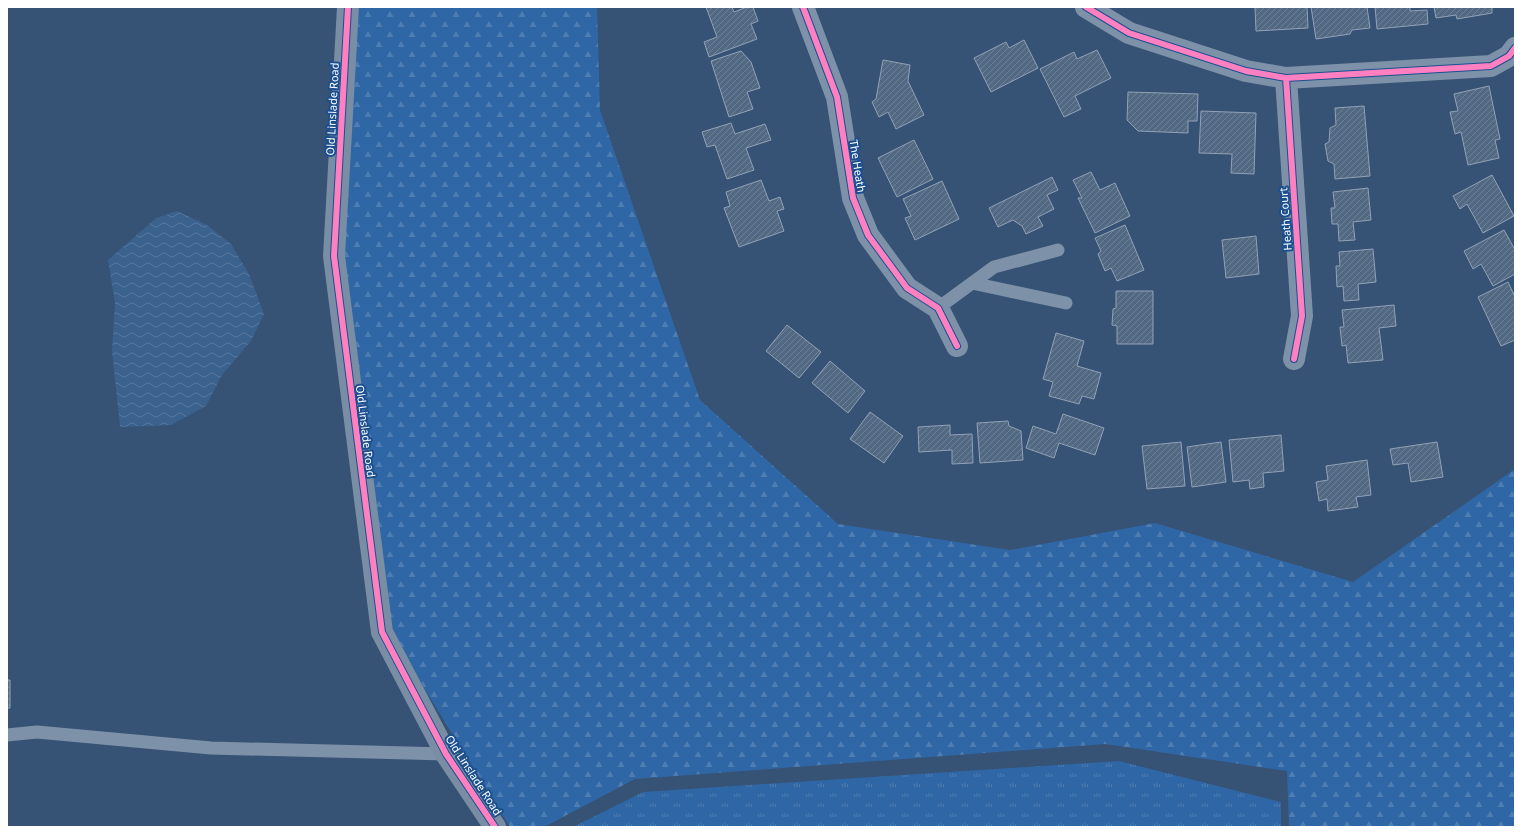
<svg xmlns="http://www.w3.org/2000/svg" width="1522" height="834" font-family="'Noto Sans',sans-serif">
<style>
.grass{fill:url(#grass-tufts)}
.forest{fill:url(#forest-firs)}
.water{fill:url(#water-waves)}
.building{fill:url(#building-hatch);stroke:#92a2b6}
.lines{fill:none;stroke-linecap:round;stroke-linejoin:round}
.lane{stroke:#7d92a8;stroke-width:13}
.street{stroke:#7d92a8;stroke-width:22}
.secondary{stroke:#798da4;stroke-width:22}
.cycleway-casing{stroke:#1b4f8f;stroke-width:8}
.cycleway{stroke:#ff80c0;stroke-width:6}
.labels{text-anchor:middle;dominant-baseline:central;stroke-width:4;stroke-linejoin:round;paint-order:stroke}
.street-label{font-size:11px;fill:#fff;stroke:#1b4f8f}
</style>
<defs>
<pattern id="grass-tufts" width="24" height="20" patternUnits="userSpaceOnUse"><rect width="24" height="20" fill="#2f66a5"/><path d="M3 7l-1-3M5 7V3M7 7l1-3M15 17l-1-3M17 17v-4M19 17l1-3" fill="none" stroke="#4e7db2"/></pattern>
<pattern id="forest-firs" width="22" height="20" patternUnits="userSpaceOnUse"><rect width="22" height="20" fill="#2f66a5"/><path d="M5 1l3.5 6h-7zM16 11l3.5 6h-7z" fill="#4e7db2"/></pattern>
<pattern id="water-waves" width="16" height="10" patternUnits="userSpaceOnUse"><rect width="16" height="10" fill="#3b618d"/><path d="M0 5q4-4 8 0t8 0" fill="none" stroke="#58799e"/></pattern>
<pattern id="building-hatch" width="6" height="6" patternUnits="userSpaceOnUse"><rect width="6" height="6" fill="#526984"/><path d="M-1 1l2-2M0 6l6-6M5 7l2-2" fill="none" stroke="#6c8096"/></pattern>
</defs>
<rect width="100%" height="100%" fill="#365274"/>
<path class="grass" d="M1119,761L1281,802V827H573L643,792Z"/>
<path class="forest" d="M354,7H597L600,110L700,400L838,524L1010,550L1155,523L1353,582L1515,469V827H1289L1287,771L1105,744L635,779L544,827H510L388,630L339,256Z"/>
<path class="water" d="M177,211L207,225L231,244L249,274L264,314L251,341L222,375L206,406L171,425L120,427L112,351L115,303L108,260L156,218Z"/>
<path class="building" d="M706,7H732L734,12L747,7H753L758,21L751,24L757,39L709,57L704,42L717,37Z
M1255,7H1307L1308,28L1256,31Z
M1311,7H1367L1370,28L1352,30L1350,34L1316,39Z
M1375,7H1410V11L1427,10L1428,24L1377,29Z
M1434,7H1492V13L1457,19L1456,15L1436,18Z
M1024,40L1038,68L991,92L974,58L1006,42L1009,48Z
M1097,50L1111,78L1075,96L1081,109L1064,117L1040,69L1074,52L1077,59Z
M741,51L751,62L760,88L747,92L753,109L729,117L711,61Z
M883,60L910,65L908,81L924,115L896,129L888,112L879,117L872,102L876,99Z
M1489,86L1500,139L1495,140L1499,158L1468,165L1461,132L1455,134L1450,112L1458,111L1454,94Z
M1128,92L1198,94L1197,121H1188V133L1138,131L1127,120Z
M1364,106L1370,176L1335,179L1334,164L1328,161L1325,144L1329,142L1330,128L1336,125L1335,108Z
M1201,111L1256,113L1254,174L1231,173L1232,154L1199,153Z
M731,123L735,134L765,124L771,140L746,148L754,170L727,179L715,145L707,147L702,132Z
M914,140L933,179L897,197L878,158Z
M1091,172L1100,190L1115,183L1130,216L1095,233L1078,198H1082L1073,180Z
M1492,175L1514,216L1483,233L1467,204L1460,209L1453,196Z
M1052,177L1058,190L1047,195L1054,209L1038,217L1043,226L1026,234L1022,226L1013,220L998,227L989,208Z
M761,180L769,201L780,197L784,209L777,211L784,231L739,247L724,208L730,206L726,192Z
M942,181L959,219L915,240L905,218L911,216L903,199Z
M1368,188L1371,220L1353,222L1355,240L1339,241L1338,224H1332L1331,208H1335L1333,192Z
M1125,225L1144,270L1117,281L1111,268L1105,271L1098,254L1101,251L1095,238Z
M1504,230L1515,250V274L1493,286L1481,264L1473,269L1464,251Z
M1256,236L1259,274L1226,278L1222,240Z
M1373,249L1376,282L1358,284L1359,300L1344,301L1343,286L1337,287L1336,266H1340L1339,252Z
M1508,282L1515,297V340L1501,346L1478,297Z
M1116,291H1153V344H1117V326L1112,325L1113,309L1116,308Z
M1394,305L1396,326L1379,328L1383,360L1348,363L1346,345L1342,346L1340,327H1344L1342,310Z
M787,325L821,352L799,378L766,351Z
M1056,333L1084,341L1077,366L1101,373L1094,399L1082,396L1079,404L1049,396L1053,382L1043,379Z
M830,361L865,391L848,413L812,383Z
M870,412L903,436L884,463L850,439Z
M1063,414L1104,428L1095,455L1059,443L1054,458L1026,448L1033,426L1056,434Z
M1008,421L1009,426L1021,431L1023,460L980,463L977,423Z
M950,425V435L972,434L973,463L952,464V450L919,452L918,427Z
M1281,435L1284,471L1263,473L1264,487L1250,489L1249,480L1233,482L1229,440Z
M1181,442L1185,486L1147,489L1142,446Z
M1221,442L1226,482L1192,487L1187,447Z
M1437,442L1443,477L1411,482L1408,463L1393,465L1390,449Z
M1367,460L1371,495L1356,497L1358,507L1328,511L1327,499L1319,501L1316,482L1328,480L1326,466Z
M7,680H10V708H7Z"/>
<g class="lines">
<path class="lane" d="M972,283L1066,303
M938,308L994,267L1058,250
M7,735L37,732L211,748L446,754"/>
<path class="street" d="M803,7L837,97L853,198L868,235L907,288L938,308L957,346
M1086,7L1129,33L1246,71L1286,78L1491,66L1509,56L1515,48
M1286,78L1302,316L1294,359"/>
<path class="secondary" d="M348,7L334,256L382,632L446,754L495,827"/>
<g class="cycleway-casing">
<path id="cycleway" d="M348,7L334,256L382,632L446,754L495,827
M803,7L837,97L853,198L868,235L907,288L938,308L957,346
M1086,7L1129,33L1246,71L1286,78L1491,66L1509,56L1515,48
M1286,78L1302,316L1294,359"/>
</g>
<use href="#cycleway" class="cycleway"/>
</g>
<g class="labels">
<g class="street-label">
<text transform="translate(332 109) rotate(-87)">Old Linslade Road</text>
<text transform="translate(858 166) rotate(81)">The Heath</text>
<text transform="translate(1285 219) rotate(-94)">Heath Court</text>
<text transform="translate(366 431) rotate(83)">Old Linslade Road</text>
<text transform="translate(474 775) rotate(57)">Old Linslade Road</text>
</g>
</g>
<rect width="1522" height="834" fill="none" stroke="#ffffff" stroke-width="16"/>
</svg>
